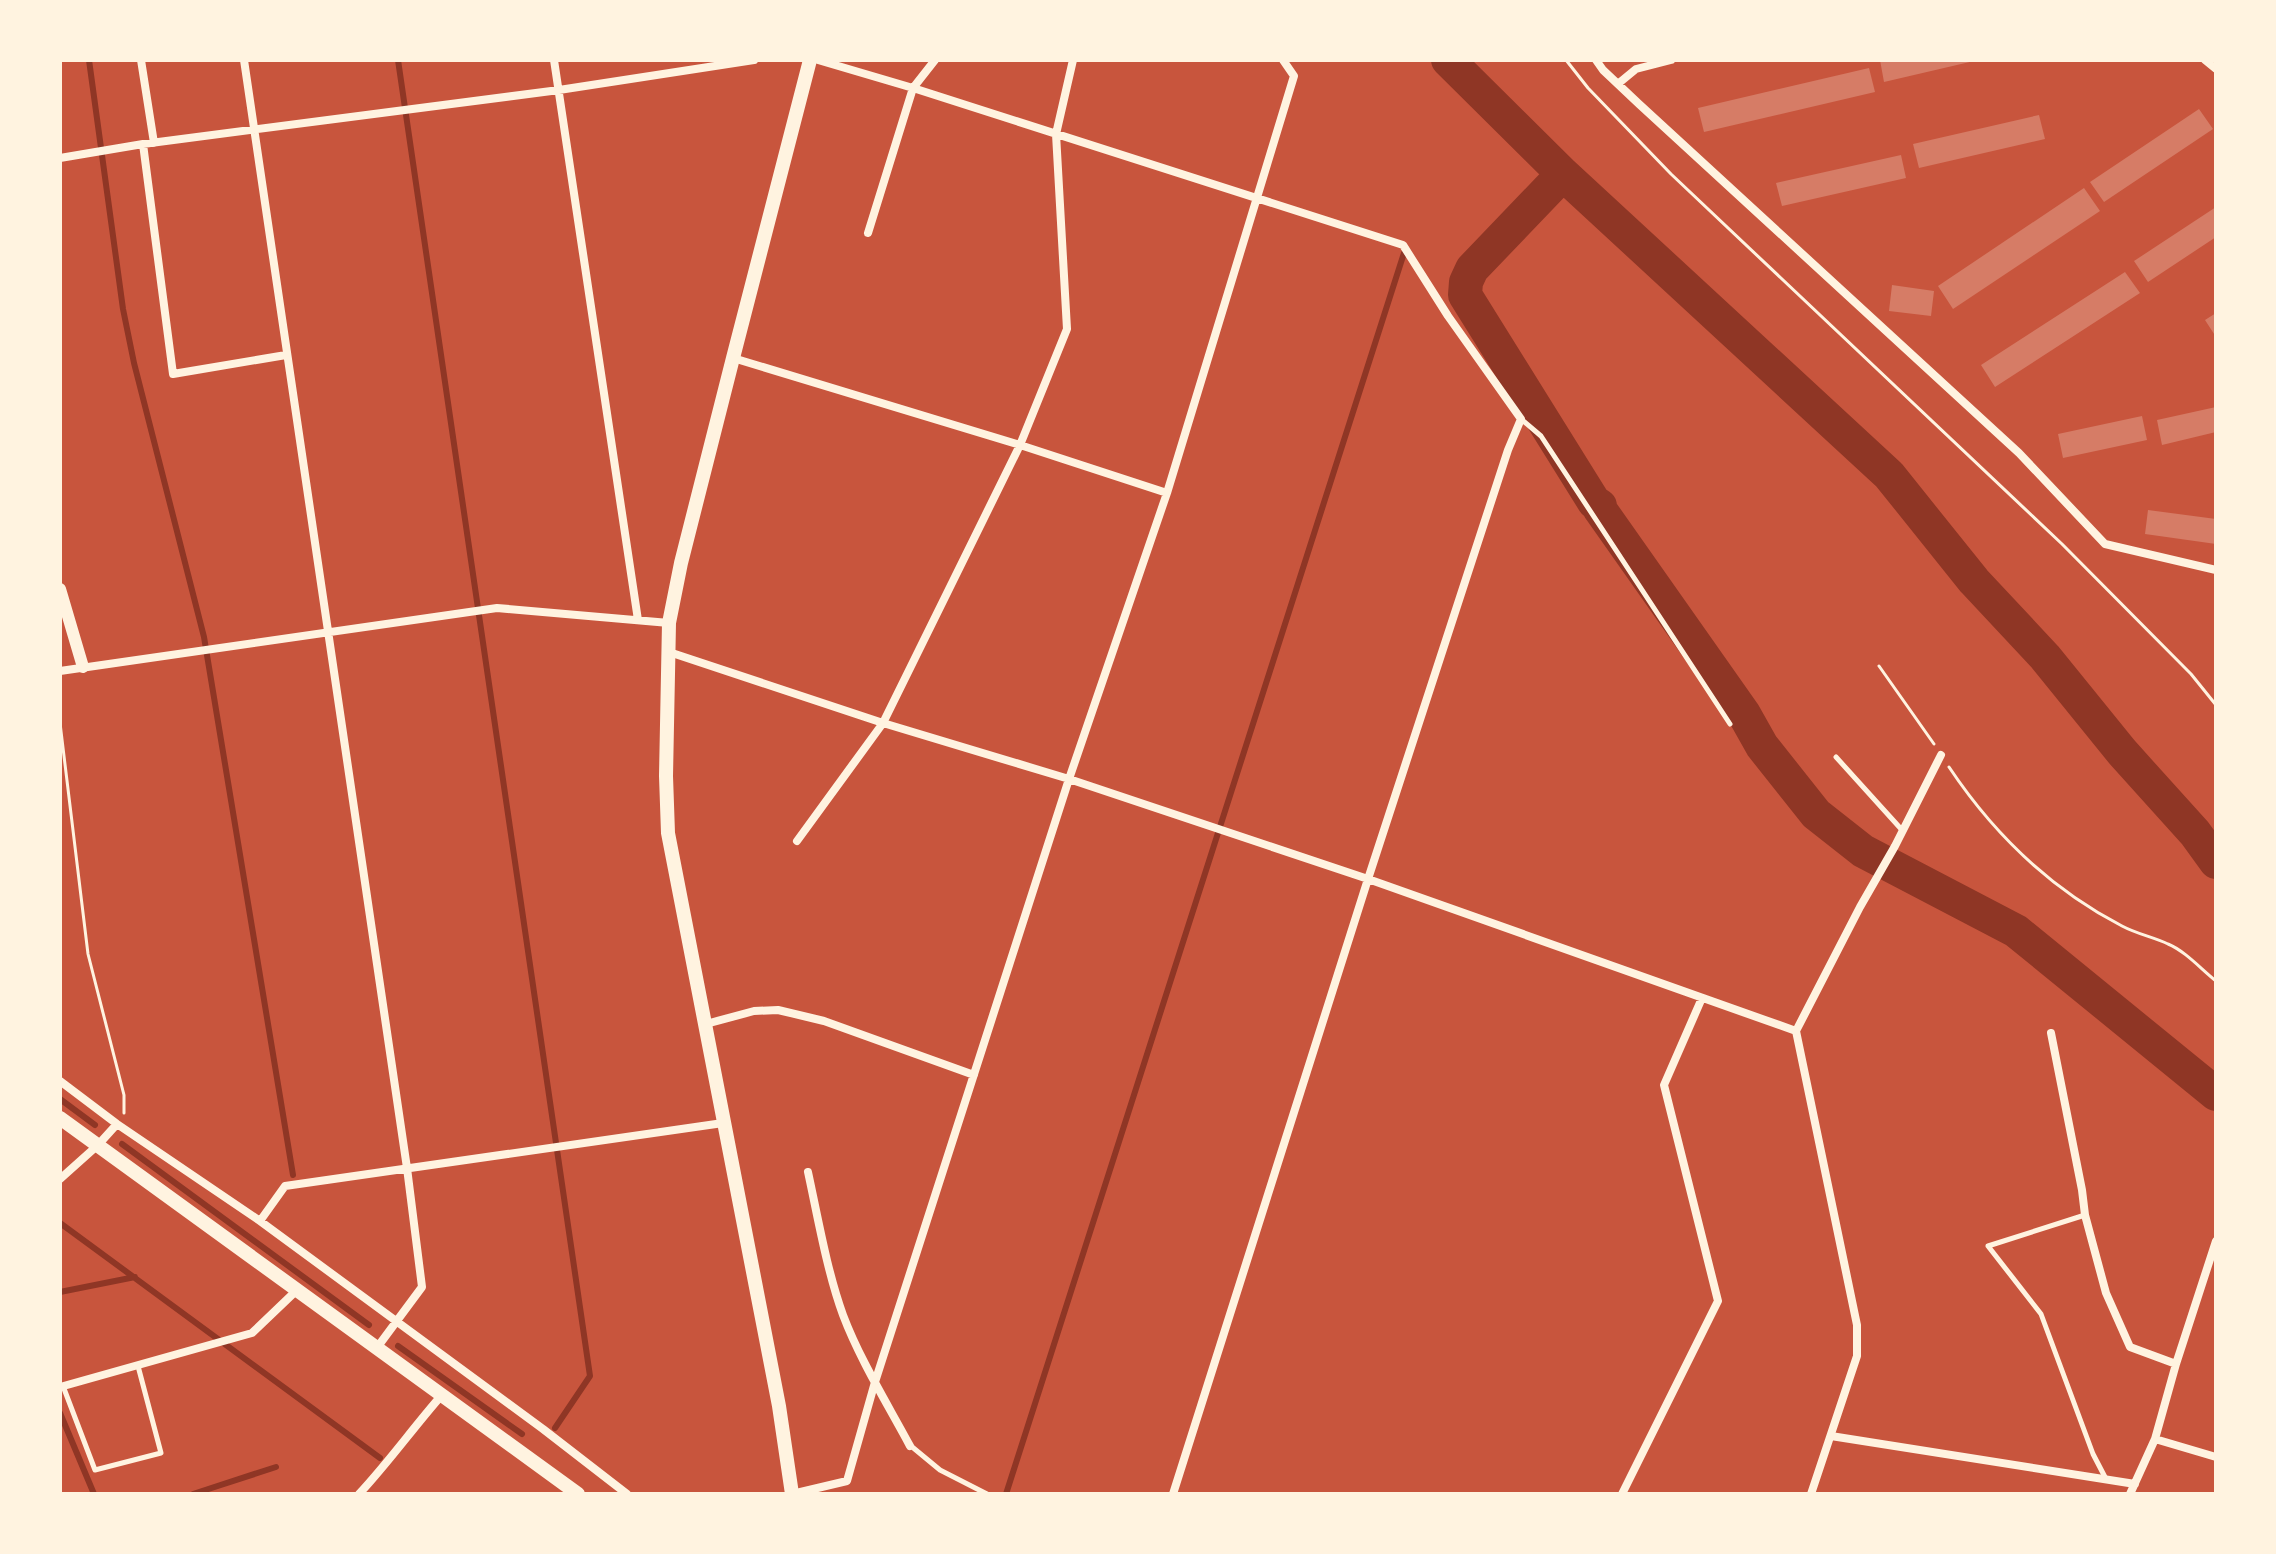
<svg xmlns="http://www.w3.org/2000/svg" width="2276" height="1554" font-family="Lato,sans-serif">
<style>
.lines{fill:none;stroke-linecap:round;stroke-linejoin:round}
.stream{stroke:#8f3625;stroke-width:6}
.river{stroke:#8f3625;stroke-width:34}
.building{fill:#d67c66}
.path{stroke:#fff3e0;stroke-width:3}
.service{stroke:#fff3e0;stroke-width:5}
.minor{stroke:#fff3e0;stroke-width:8}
.tertiary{stroke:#fff3e0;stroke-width:12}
.secondary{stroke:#fff3e0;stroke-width:14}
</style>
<rect width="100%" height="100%" fill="#c8553d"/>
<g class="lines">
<path class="stream" d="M89,60L123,309L134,363L204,637L293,1175
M398,60L590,1376L555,1428
M60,1099L95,1125
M122,1144L369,1325
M60,1223L380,1458
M60,1292L135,1277
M398,1346L522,1434
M60,1413L94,1494
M193,1494L276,1467
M1006,1494L1404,253"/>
<path class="river" d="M1448,60L1563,174L1889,475L1974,581L2045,657L2122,752L2195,833L2216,862
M1563,174L1472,269L1466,282L1465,295L1594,502L1600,506L1599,508L1744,714L1762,746L1816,814L1863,851L2016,931L2216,1094"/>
</g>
<path class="building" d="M1880,60H1974V61L1884,82Z
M1869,68L1875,92L1704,132L1698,108Z
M2199,109L2213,129L2104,202L2090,182Z
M2039,115L2045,139L1919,168L1913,144Z
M1901,155L1906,178L1782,206L1776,183Z
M2084,188L2100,211L1953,309L1938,286Z
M2216,207V237L2148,282L2134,261Z
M2125,272L2140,293L1995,387L1981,365Z
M1892,285L1934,291L1931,316L1889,311Z
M2216,313V337L2205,320Z
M2216,407V432L2162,445L2157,420Z
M2142,416L2147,440L2063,458L2058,434Z
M2148,510L2216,519V544L2145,534Z"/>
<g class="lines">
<path class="path" d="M1566,60L1588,88L1671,174L2062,544L2191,674L2216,705
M1879,666L1934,744
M60,723L88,954L124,1095V1113
M1949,767C1993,833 2051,889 2122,926C2137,934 2153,937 2168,944C2185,951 2201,969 2216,981"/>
<path class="service" d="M1521,419L1541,436L1730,724
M1836,757L1902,830
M2085,1215L1988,1246L2041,1314L2093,1454L2106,1479
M63,1386L95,1470L161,1453L138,1366
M911,1446L940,1470L987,1494"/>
<path class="minor" d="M141,60L154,143
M244,60L407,1168L422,1287L376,1349
M554,60L638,620
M818,60L913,88L1403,245L1448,316L1521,419L1508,450L1368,879L1173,1494
M1596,60L1603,70L1639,104L2019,453L2105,544L2216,570
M2205,60L2216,69
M1619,83L1636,69L1671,60
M143,144L173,374L286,355
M60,158L143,144L559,90L754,60
M868,233L913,88L935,60
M733,358L1020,445L1167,493
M669,652L883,723L1069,779L1368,879L1796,1031
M60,671L497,608L669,623
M797,841L883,723L1020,445L1067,329L1056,134L1073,60
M706,1024L754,1011L778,1010L824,1021L974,1075
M2051,1033L2082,1190L2085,1215L2106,1293L2130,1347L2176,1364
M60,1081L117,1124L260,1221L543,1429L627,1494
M808,1172C818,1218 827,1271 843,1315C860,1360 887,1403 910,1446
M60,1179L98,1145L117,1124
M260,1221L285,1186L723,1123
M60,1387L252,1333L297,1290
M1831,1436L2135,1484
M2155,1439L2216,1457
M359,1494C388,1463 413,1428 441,1396
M792,1494L847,1481L875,1382L1069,779L1167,493L1294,76L1283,60
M1622,1494L1718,1301L1664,1085L1702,998
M1811,1494L1857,1356V1325L1796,1031L1860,907L1895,846L1941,755
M2130,1494L2155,1439L2176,1364L2216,1241"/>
<path class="tertiary" d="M60,589L83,667"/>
<path class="secondary" d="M60,1118L578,1494
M792,1494L779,1406L668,833L666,776L669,623L681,563L733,358L810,60"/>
</g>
<rect width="2276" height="1554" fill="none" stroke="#fff3e0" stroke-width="124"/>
</svg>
